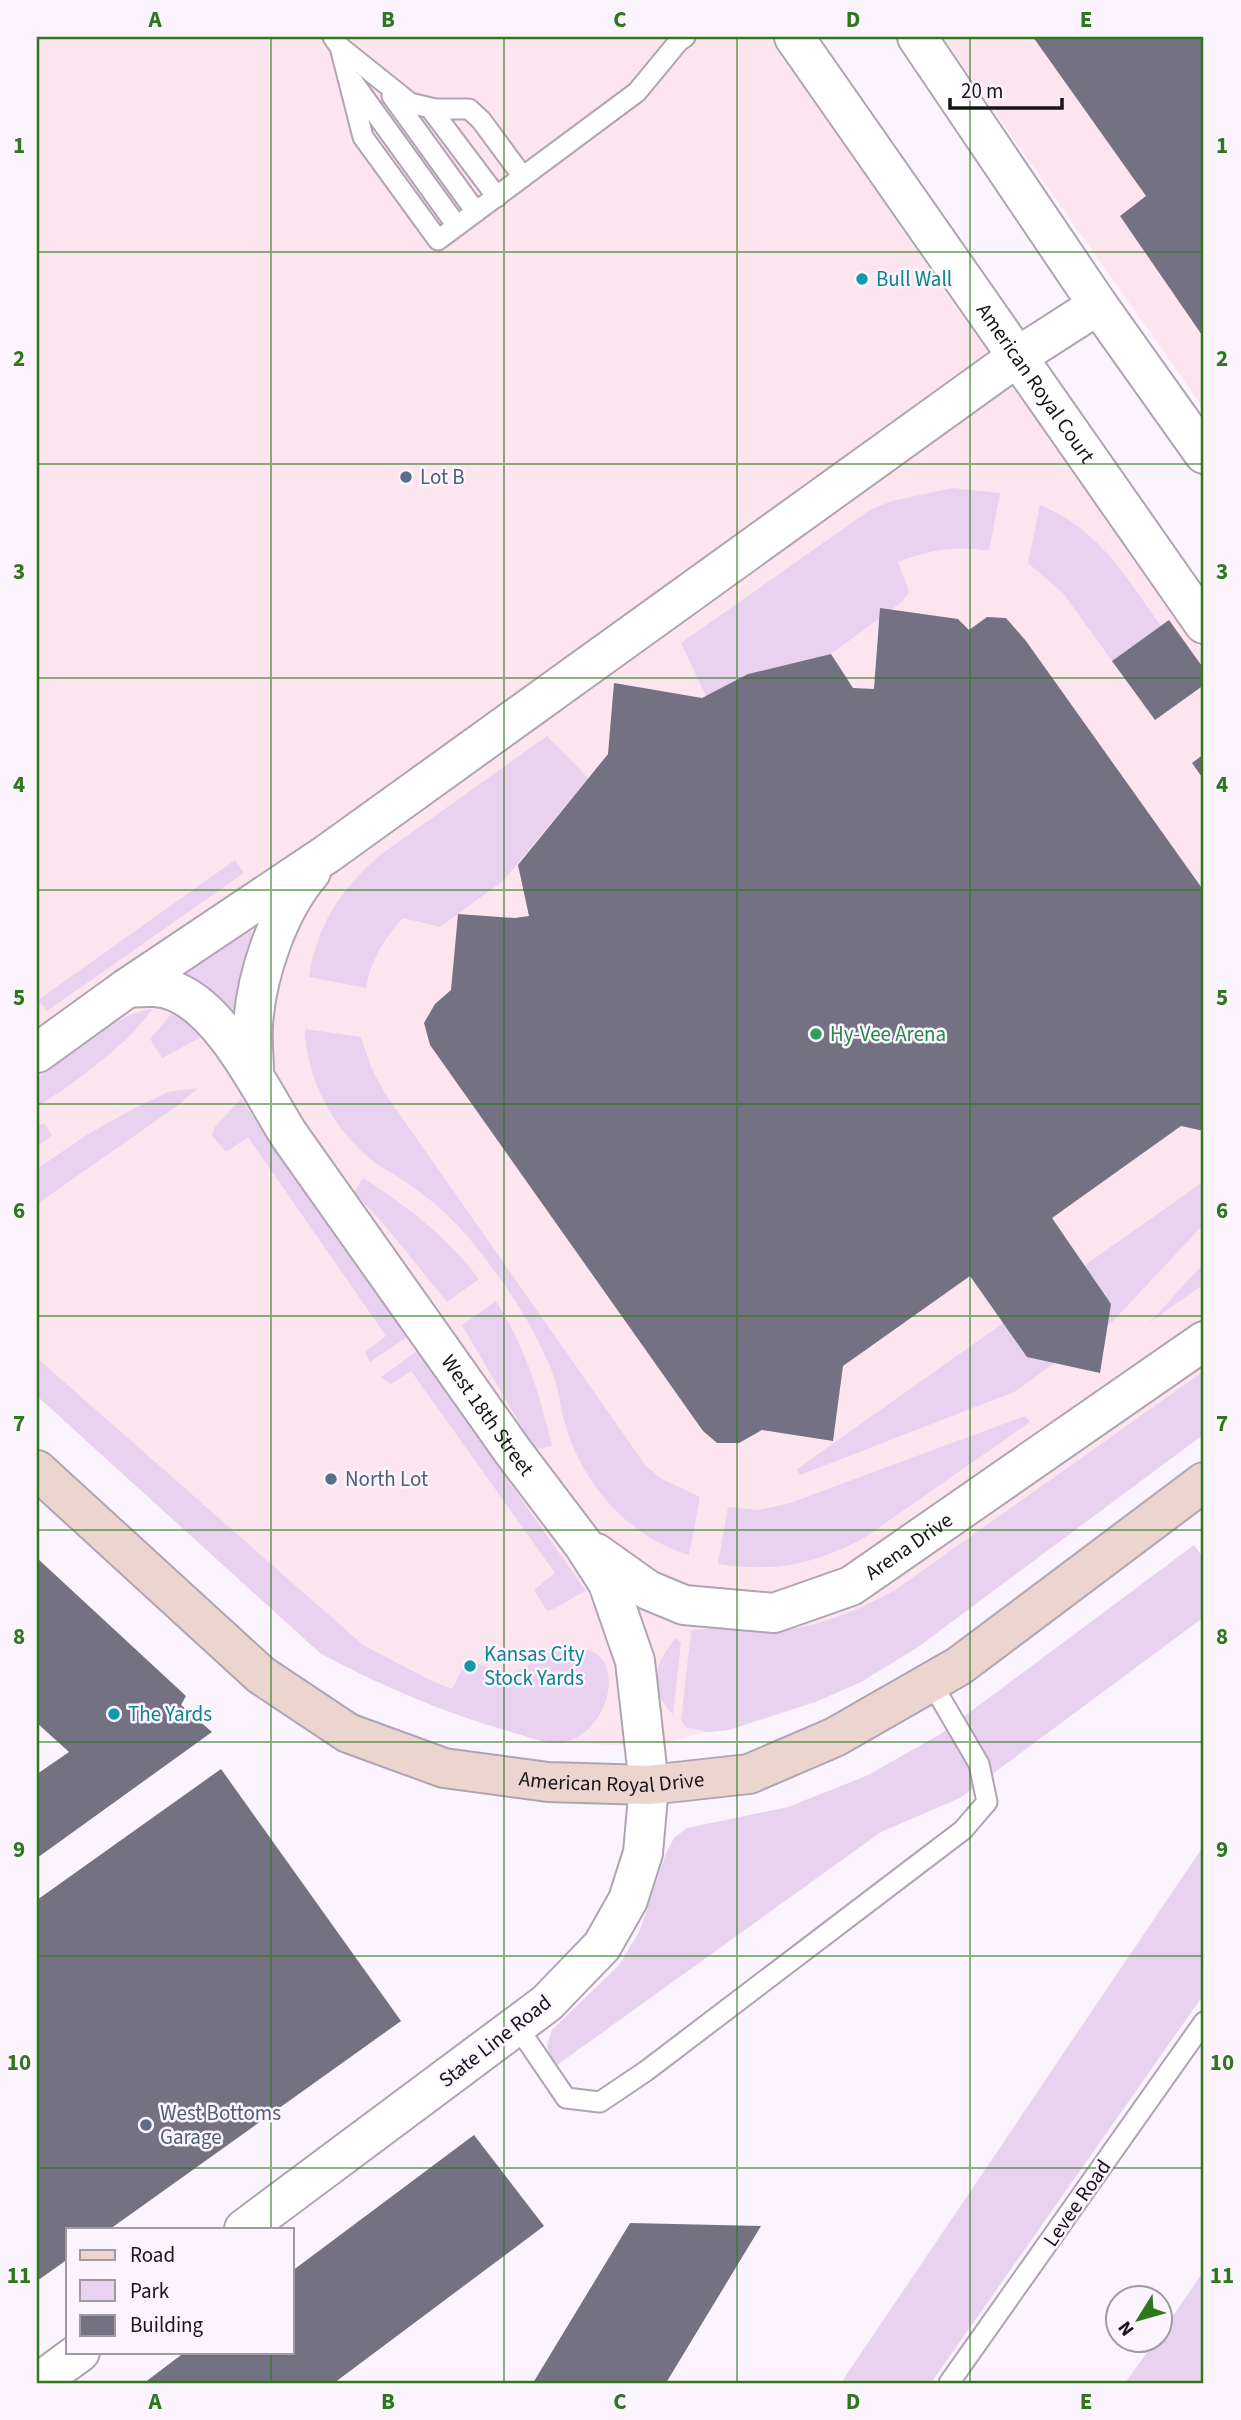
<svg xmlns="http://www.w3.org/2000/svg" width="1241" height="2420" font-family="'Source Sans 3',sans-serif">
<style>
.commercial{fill:#fde5ef}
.green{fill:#e9d2ef}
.building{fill:#747182}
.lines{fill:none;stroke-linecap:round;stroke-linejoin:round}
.lane-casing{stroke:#b0a4b4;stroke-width:23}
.street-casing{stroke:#b0a4b4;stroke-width:42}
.secondary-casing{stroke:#b0a4b4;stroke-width:42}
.lane{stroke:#fff;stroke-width:19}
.street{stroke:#fff;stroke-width:38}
.secondary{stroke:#ecd5cf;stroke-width:38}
.grid{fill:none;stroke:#2e771c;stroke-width:2;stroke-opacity:0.55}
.culture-dot{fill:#0f9aa8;stroke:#fbf3fd;stroke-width:2.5}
.service-dot{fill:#5c6f8a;stroke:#fbf3fd;stroke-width:2.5}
.leisure-dot{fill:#2e9e5b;stroke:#fbf3fd;stroke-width:2.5}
.labels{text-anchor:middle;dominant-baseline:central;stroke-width:5;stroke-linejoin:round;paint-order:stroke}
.culture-label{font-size:21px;fill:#0d838f;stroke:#fbf3fd;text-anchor:start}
.street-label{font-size:21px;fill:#19141a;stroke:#fbf3fd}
.service-label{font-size:21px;fill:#4e5e75;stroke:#fbf3fd;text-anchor:start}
.leisure-label{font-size:21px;fill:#27864d;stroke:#fbf3fd;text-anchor:start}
.neatline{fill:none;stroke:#2e771c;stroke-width:2.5}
.grid-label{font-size:23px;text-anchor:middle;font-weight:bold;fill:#2e771c}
</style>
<rect width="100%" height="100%" fill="#fbf3fd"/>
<path class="commercial" d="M37,37H770L966,322L1204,653V1434L918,1647L861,1682L818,1701L729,1730L708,1732L666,1742L611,1745L541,1740L481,1723L419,1700L358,1673L320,1653L37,1396Z
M942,37H1204V409Z"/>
<path class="green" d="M952,488L1000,493L989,551C957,545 928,550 898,562L909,592L902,602L831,654L748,674L706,696L681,643L870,510L892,501Z
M1040,505C1098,528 1126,577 1161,626L1112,661L1063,593L1028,563Z
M547,736L588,778L503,881L440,927L403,918C384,939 371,959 366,988L309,977C318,923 340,890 380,855Z
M235,860L244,873L47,1011L38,1000Z
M249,928L252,934L233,1014L183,975L185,972Z
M152,1009C129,1044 73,1084 37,1107V1079C66,1059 118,1012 152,1009Z
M173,1012L189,1023L200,1038L162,1058L150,1039Z
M305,1029L361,1037L371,1067L384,1092L646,1466L662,1479L700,1497L689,1555C629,1537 585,1487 566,1427C560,1409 559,1389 552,1371C540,1342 524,1313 506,1287C487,1260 467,1233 442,1210C427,1197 412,1186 395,1175C387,1170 377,1165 369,1158C332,1127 306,1077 305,1029Z
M198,1088L177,1106L37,1204V1169L88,1134L131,1110L168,1092Z
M241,1099L407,1337L370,1362L365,1353L366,1351L386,1336L248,1137L229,1150L225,1151L212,1136L214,1128Z
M44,1123L52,1135L37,1147V1127Z
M363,1178C407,1206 447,1237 479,1279L447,1302L382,1222L354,1193Z
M1204,1181V1224L1112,1322L1014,1392L800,1475L797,1469Z
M1204,1263V1284L1149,1323Z
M496,1301C525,1346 540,1395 552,1446L535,1450L462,1325Z
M417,1351L586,1591C573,1596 560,1608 547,1611L534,1590L555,1573L411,1371L391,1384L381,1377Z
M37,1358L363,1645L428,1679L452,1689L466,1662L471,1660L506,1676C525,1668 556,1648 575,1648C629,1647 613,1730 565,1742C551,1746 532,1738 518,1734C449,1715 383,1687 320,1653L37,1396Z
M1204,1371V1434L918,1647L861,1682L818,1701L729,1730L708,1732L686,1727L681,1721L691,1631C715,1625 736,1632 761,1632C809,1631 854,1613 895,1590Z
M1025,1416L1030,1422L867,1536C816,1564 777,1573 718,1564L728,1507L758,1510L790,1503Z
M1194,1545L1204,1559V1617L960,1798L881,1832L553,2068L547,2046L552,2030L619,1965L640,1930L666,1853L674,1838L687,1828L788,1807L866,1776L939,1735Z
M676,1638L681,1643L673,1714C647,1689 654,1663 676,1638Z
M1204,1845V1994L931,2383H841Z
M1204,2271V2383H1125L1156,2340H1160L1161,2333Z"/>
<path class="building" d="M1033,37H1204V338L1120,216L1146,196Z
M880,608L958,619L969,630L987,617L1006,618L1026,641L1204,891V1131L1181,1126L1052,1218L1111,1304L1100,1373L1027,1357L970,1276L843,1366L833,1441L762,1430L739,1443H717L703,1431L430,1045L424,1023L435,1004L451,990L458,914L515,918L529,916L518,865L608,754L614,683L702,698L748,674L831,654L853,688L874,689Z
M1169,620L1204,669V685L1155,720L1112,661Z
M1204,754V780L1192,763Z
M37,1558L186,1696L181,1705L212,1732L37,1858V1774L69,1752L37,1723Z
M221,1769L401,2021L110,2229H68V2259L37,2281V1900Z
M474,2135L544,2226L334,2383H144L185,2352H292V2271Z
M630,2223L761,2226L666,2383H533Z"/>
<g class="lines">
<g class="lane-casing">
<path id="lane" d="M333,37L340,47L363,137L438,240L637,92L679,41L685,37
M340,47L410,103L435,109H469L481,120L523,177
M353,82L457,226
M392,96L476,212
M430,108L497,197
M517,2026L566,2098L600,2102L646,2071L963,1830L987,1802L979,1764L931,1682
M949,2383L1204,2022"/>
</g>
<g class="street-casing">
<g id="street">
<path id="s1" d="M794,37L1204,624"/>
<path d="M917,37L1098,305L1204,454"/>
<path id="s2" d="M127,988C144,987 160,985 176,992C224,1012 262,1092 289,1135L514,1453L583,1544L608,1583L635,1661L649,1785L643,1853L628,1900L602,1946L547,2003L244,2229"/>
<path d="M37,1053L127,988L327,854L1017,357L1098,305"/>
<path d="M254,1074C254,1058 252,1041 253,1025C256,976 278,910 311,872"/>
<path id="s3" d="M596,1553L648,1590L684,1605L774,1613L851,1586L1204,1341"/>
<path d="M38,2383L80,2352"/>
</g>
</g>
<g class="secondary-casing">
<g id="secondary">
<path id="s4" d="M37,1470L261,1675L348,1733L444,1768L548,1782L649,1785L749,1774L835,1737L959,1666L1204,1482"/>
</g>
</g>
<use href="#lane" class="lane"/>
<use href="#street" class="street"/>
<use href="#secondary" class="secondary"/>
</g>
<path class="grid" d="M271,37V2229M504,37V2383M737,37V2383M970,37V2383M37,252H1204M37,464H1204M37,678H1204M37,890H1204M37,1104H1204M37,1316H1204M37,1530H1204M37,1742H1204M37,1956H1204M37,2168H1204M271,2352V2383"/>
<g class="culture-dot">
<circle cx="862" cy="279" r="7"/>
<circle cx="470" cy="1666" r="7"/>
<circle cx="114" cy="1714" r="7"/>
</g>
<g class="service-dot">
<circle cx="406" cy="477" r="7"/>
<circle cx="331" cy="1479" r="7"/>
<circle cx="146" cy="2125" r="7"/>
</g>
<circle class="leisure-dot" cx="816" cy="1034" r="7"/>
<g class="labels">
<g class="culture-label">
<text x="876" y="279">Bull Wall</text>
<text x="484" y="1654">Kansas City<tspan x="484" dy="24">Stock Yards</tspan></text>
<text x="128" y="1714">The Yards</text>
</g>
<g class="street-label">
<text stroke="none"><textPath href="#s1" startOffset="422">American Royal Court</textPath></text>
<text stroke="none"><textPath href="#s2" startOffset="578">West 18th Street</textPath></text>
<text stroke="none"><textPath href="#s3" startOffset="345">Arena Drive</textPath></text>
<text stroke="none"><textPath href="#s4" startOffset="679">American Royal Drive</textPath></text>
<text transform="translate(495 2041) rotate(-38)">State Line Road</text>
<text transform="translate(1077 2203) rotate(-55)">Levee Road</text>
</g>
<g class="service-label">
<text x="420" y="477">Lot B</text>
<text x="345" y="1479">North Lot</text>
<text x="160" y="2113">West Bottoms<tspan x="160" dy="24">Garage</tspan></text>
</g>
<g class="leisure-label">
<text x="830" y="1034">Hy-Vee Arena</text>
</g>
</g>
<rect width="1241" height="2420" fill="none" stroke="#fbf3fd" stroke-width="77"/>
<rect x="66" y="2228" width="228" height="126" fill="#fbf3fd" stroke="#a19aa2" stroke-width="2"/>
<rect x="80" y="2250" width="35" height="10" fill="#ecd5cf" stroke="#a19aa2" stroke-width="2"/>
<text x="130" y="2262" font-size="21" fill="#19141a">Road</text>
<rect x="80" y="2280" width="35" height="21" fill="#e9d2ef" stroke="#a19aa2" stroke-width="2"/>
<text x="130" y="2298" font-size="21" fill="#19141a">Park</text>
<rect x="80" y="2315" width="35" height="21" fill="#747182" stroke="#a19aa2" stroke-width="2"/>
<text x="130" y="2332" font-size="21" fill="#19141a">Building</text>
<g transform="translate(1139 2319) rotate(233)"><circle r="33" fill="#fbf3fd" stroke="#a19aa2" stroke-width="2"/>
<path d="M0-5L12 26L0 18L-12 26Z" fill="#2e771c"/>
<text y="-10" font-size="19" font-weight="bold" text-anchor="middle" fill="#19141a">N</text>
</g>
<path d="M950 98v10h112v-10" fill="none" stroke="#19141a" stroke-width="3.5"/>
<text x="961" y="98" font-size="21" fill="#19141a" stroke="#fbf3fd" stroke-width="5" paint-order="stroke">20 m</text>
<rect x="38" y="38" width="1164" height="2344" class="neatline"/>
<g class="grid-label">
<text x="155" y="27">A</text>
<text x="388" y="27">B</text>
<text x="620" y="27">C</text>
<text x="853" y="27">D</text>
<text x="1086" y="27">E</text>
<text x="19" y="153">1</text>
<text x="1222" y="153">1</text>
<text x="19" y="366">2</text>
<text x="1222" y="366">2</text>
<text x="19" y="579">3</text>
<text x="1222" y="579">3</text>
<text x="19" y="792">4</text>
<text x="1222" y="792">4</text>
<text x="19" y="1005">5</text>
<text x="1222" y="1005">5</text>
<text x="19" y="1218">6</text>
<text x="1222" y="1218">6</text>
<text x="19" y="1431">7</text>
<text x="1222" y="1431">7</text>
<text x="19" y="1644">8</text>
<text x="1222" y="1644">8</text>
<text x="19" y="1857">9</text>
<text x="1222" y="1857">9</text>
<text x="19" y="2070">10</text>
<text x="1222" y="2070">10</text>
<text x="19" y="2283">11</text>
<text x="1222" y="2283">11</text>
<text x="155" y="2409">A</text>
<text x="388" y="2409">B</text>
<text x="620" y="2409">C</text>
<text x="853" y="2409">D</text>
<text x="1086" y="2409">E</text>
</g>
</svg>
